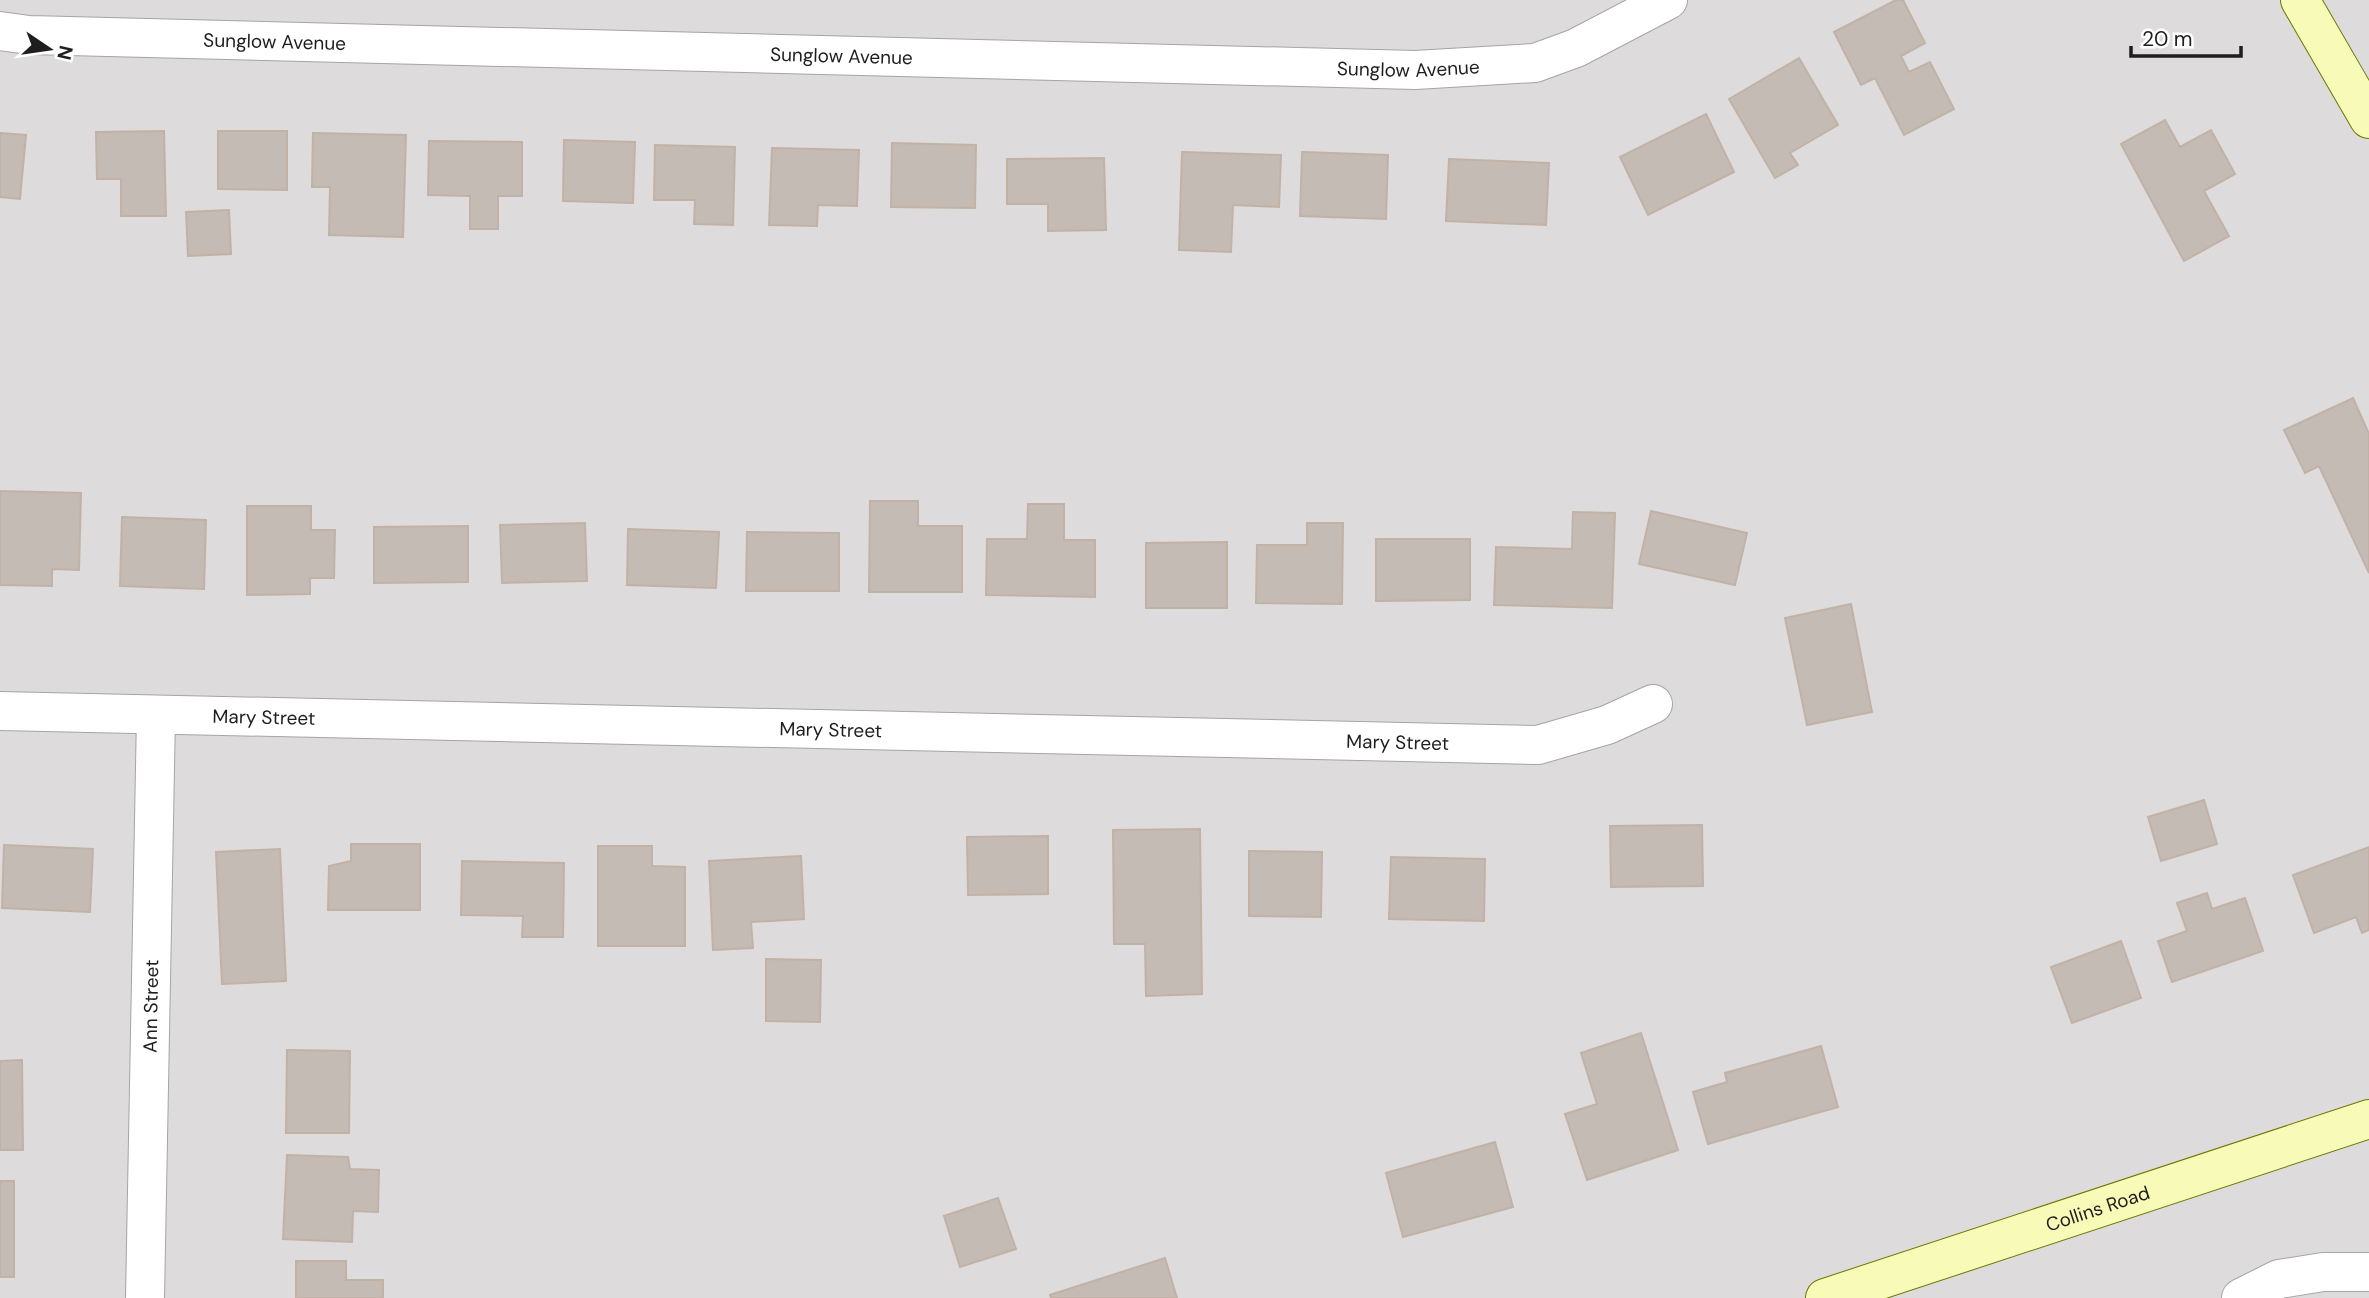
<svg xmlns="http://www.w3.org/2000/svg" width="2369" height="1298" font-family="'DM Sans',sans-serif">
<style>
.residential{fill:#dddbdb}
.building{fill:#c4bbb4;stroke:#c2b2a6;stroke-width:2}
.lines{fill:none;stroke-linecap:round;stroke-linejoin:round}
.street-casing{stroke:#a5a5a5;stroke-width:40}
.secondary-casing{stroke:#6c7803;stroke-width:40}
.street{stroke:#fff;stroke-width:38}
.secondary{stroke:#f8fbb7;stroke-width:38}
.labels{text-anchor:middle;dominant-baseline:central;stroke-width:7;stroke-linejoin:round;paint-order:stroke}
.street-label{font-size:19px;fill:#1e1e1e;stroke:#fff}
</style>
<rect width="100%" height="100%" fill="#f0ece4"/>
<path class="residential" d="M0,0H2369V1298H0Z"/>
<path class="building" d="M1896,0H1903L1925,43L1901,56L1909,72L1930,62L1954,109L1904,135L1875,78L1861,85L1834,32Z
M1799,58L1838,125L1790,153L1798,165L1775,178L1729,99Z
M1706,114L1734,172L1648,215L1620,157Z
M2165,120L2180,147L2211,130L2235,174L2204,191L2229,236L2184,261L2121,144Z
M164,131L166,216H121V179H97L96,132Z
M218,131H287V190L218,189Z
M0,133L26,135L20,199L0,197Z
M313,133L406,135L403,237L329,235L330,187H312Z
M564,140L635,142L633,203L563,201Z
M429,141L522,142V196H498V229H470V196L428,195Z
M892,143L976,145L975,208L891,207Z
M655,145L735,147L733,225L694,224L695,200H654Z
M772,148L859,150L857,206L818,205L817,226L769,225Z
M1182,152L1281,155L1279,207L1233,205L1231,252L1179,250Z
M1302,152L1388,155L1386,219L1300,216Z
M1104,158L1106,230L1048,231V204H1007V159Z
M1449,159L1549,163L1546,225L1446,221Z
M229,210L231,254L188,256L186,212Z
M2353,398L2369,434V573L2319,466L2305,473L2284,430Z
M0,491L81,493L79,570L52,569V586L0,585Z
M870,501H918V526H962V592H869Z
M1028,504H1064V540H1095V597L986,595L987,539H1027Z
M247,506H311V530H335L334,578H310V594L247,595Z
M1651,511L1747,533L1735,585L1639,564Z
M1573,512L1615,513L1612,608L1494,605L1496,547L1572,549Z
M122,517L206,520L204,589L120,586Z
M585,523L587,581L502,583L500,525Z
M1307,523H1343L1342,604L1256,603L1257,545H1307Z
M468,526V582L374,583V527Z
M628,529L719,532L716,588L627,585Z
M747,532L839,533V591H746Z
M1376,539H1470V600L1376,601Z
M1227,542V608H1146V543Z
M1851,604L1872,712L1807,725L1785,618Z
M2204,800L2217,844L2161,861L2148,817Z
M1702,825L1703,886L1611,887L1610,826Z
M1200,829L1202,994L1146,996L1145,944H1114L1113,830Z
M1048,836V894L968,895L967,837Z
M351,844H420V910H328L329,866L351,861Z
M4,845L93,849L90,912L2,908Z
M598,846H652V866L685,867V946H598Z
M2369,847V930L2362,933L2356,917L2314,933L2293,875Z
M280,849L286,981L222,984L216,852Z
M1249,851L1322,852L1321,917L1249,916Z
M801,856L804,919L751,922L753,948L713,950L709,861Z
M1391,857L1485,859L1484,921L1389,919Z
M462,861L564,863L563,937H522L523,916L461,915Z
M2207,893L2212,909L2245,898L2263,951L2172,982L2158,941L2187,931L2177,903Z
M2121,941L2141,998L2072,1023L2051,967Z
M766,959L821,960L820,1022L766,1021Z
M1641,1033L1678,1150L1587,1180L1565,1114L1597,1104L1581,1053Z
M1821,1046L1838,1107L1708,1144L1693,1092L1727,1082L1725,1073Z
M287,1050L350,1051L349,1133H286Z
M22,1060L23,1150H0V1061Z
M1495,1142L1513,1207L1403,1237L1386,1173Z
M287,1155L348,1157L350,1169L379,1170L378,1212L353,1211L352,1242L283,1239Z
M0,1181H14V1277H0Z
M998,1198L1016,1249L960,1267L944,1216Z
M1165,1258L1177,1298H1051L1050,1295Z
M296,1261H346V1280H383V1298H296Z"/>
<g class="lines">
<g class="street-casing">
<g id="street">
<path id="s1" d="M0,31L29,35L1415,70L1535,63L1576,48L1668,0"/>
<path id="s2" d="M0,711L1538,745L1607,725L1653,704"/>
<path id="s3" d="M145,1298L156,715"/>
<path d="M2241,1298L2279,1279L2323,1272H2369"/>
</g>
</g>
<g class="secondary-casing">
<g id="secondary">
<path d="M2300,0L2369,119"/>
<path id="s4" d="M1825,1298L2369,1119"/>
</g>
</g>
<use href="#street" class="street"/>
<use href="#secondary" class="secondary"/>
</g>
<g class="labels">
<g class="street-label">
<text stroke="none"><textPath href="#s1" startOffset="275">Sunglow Avenue</textPath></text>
<text stroke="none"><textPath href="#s1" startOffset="842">Sunglow Avenue</textPath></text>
<text stroke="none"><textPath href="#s1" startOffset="1409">Sunglow Avenue</textPath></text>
<text stroke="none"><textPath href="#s2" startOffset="264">Mary Street</textPath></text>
<text stroke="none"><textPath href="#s2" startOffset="831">Mary Street</textPath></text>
<text stroke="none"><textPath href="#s2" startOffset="1398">Mary Street</textPath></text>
<text stroke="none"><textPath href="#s3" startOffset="292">Ann Street</textPath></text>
<text stroke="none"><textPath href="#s4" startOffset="287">Collins Road</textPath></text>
</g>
</g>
<g transform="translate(49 49) rotate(103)" stroke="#ffffff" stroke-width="5" paint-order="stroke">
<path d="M0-5L12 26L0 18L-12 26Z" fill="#1e1e1e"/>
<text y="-10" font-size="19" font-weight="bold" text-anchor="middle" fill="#1e1e1e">N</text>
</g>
<path d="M2131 46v10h110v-10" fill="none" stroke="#1e1e1e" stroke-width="3.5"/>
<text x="2142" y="46" font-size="21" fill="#1e1e1e" stroke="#ffffff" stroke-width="5" paint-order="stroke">20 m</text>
</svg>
